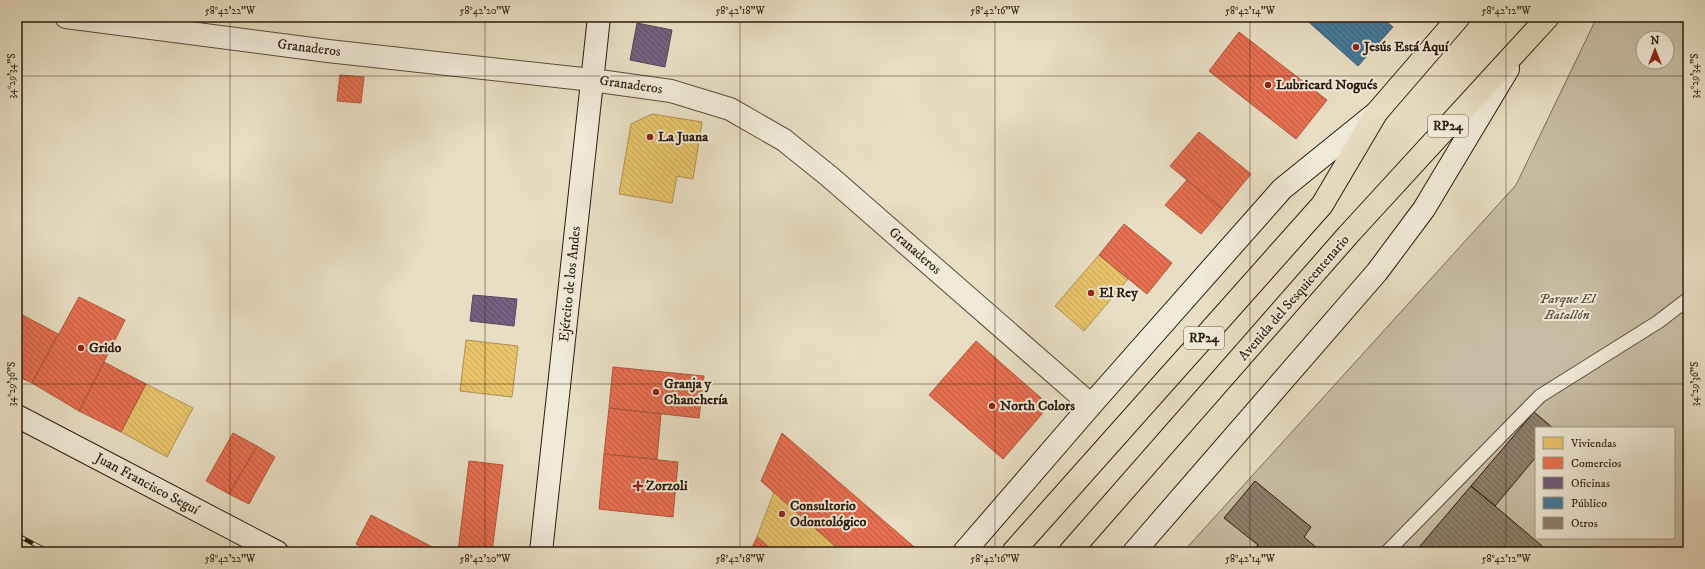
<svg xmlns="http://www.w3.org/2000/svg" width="1705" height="569" font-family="'IM FELL DW Pica',serif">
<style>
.green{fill:#c8bda4;stroke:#7a6c58;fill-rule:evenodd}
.homes{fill:url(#homes-back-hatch);stroke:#b1914e}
.shops{fill:url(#shops-back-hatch);stroke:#af563c}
.offices{fill:url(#offices-back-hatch);stroke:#5a4659}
.public{fill:url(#public-back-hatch);stroke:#3e5e72}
.building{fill:url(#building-back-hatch);stroke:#2d1a0c}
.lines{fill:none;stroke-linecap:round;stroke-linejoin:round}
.lane-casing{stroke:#5c4b3a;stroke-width:15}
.street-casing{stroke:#5c4b3a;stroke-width:24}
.secondary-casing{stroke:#2d1a0c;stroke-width:24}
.primary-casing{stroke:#2d1a0c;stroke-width:24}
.lane{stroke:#f0ead8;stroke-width:13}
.street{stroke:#f0ead8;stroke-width:22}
.secondary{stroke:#f0ead8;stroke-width:22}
.primary{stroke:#e8dec3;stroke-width:22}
.rail-casing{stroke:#2d1a0c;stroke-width:4.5}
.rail{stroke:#f0ead8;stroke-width:3;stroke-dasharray:9;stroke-linecap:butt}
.ticks{fill:none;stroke:#2d1a0c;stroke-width:1;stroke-opacity:0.45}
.poi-dot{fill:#8f2418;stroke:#f0ead8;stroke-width:1.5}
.labels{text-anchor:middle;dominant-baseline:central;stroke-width:4;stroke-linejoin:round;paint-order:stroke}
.shield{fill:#f0ead8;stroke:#685849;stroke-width:1}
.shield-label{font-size:13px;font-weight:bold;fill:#2d1a0c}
.poi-label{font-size:14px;font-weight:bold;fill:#2d1a0c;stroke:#f0ead8;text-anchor:start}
.street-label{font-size:14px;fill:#2d1a0c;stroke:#f0ead8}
.park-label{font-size:14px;font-style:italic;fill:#5c4b3a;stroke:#f0ead8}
.neatline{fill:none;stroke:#2d1a0c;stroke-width:1.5}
.ticks-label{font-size:10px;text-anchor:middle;fill:#2d1a0c}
</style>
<defs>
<pattern id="homes-back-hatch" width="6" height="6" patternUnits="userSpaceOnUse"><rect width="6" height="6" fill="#e9c46a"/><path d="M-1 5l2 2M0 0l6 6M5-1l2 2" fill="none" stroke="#c8a85b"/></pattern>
<pattern id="shops-back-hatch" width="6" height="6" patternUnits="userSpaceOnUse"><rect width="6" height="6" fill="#e76f51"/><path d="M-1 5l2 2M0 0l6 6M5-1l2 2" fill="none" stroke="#bc5a42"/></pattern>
<pattern id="offices-back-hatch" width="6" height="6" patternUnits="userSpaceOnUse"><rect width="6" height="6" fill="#6d597a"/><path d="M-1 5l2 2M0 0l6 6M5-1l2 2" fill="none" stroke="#827189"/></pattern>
<pattern id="public-back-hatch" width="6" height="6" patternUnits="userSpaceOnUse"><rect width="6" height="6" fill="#457b9d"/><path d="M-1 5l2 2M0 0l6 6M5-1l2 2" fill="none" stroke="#3a647e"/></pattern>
<pattern id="building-back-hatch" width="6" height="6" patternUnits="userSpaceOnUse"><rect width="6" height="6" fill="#8e806b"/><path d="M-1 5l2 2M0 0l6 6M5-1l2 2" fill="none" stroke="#746856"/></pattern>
</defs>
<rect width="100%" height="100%" fill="#e8dec3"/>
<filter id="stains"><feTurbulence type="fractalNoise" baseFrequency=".005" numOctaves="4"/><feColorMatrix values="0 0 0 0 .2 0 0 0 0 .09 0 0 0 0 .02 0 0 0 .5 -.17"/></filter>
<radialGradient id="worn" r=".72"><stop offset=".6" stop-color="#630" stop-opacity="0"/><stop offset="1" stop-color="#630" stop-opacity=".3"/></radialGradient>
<path class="green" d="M1597,17H1688V552H1183L1516,185ZM1643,38H1667V62H1643ZM1536,428H1674V538H1536Z"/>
<path class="homes" d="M652,114L702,122L693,179L677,176L672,203L619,194L631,124Z
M1099,255L1128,279L1084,331L1055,306Z
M466,340L518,346L512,397L460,391Z
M146,384L193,408L167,457L121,432Z
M774,492L842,552H774L757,537Z"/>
<path class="shops" d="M1239,32L1327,100L1296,139L1209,71Z
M340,75L364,77L361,103L337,101Z
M1199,132L1251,174L1222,209L1170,166Z
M1187,180L1222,209L1201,234L1165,205Z
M1124,224L1172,263L1147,294L1099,255Z
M79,297L125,320L79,411L32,383Z
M17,312L58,334L32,383L17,376Z
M976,341L1041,398L1042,414L1003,459L929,395Z
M104,362L146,384L121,432L79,411Z
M613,367L704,376L699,418L609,408Z
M609,408L661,414L657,459L604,454Z
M233,433L257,446L229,494L206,481Z
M782,433L920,552H842L761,481Z
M257,446L275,457L249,504L229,494Z
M604,454L678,462L673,517L599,509Z
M469,461L503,465L492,552H458Z
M371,515L442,552H372L356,544Z
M757,537L774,552H750Z"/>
<path class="offices" d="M637,23L672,30L665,67L630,60Z
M473,295L517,299L514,326L470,321Z"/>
<path class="public" d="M1303,17H1381L1393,27L1358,66Z"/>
<path class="building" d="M1534,412L1553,428H1536V457L1495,506L1471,486Z
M1255,481L1311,527L1304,537L1317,548L1313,552H1252L1258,545L1224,518Z
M1471,486L1495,506L1549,552H1415Z"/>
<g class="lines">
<g class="lane-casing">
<path id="lane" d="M1387,552L1540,396L1658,322L1688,299"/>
</g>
<g class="street-casing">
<path id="street" d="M66,17L328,51L592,80L671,91L730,109L784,140L830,177L1091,405"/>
</g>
<g class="secondary-casing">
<path id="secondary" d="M17,416L277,552
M541,552L599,17
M964,552L1091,405L1282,189L1376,113
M1134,552L1377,272L1424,209L1508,69"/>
</g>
<g class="primary-casing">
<path id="primary" d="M1013,552L1322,205L1377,112L1459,17
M1070,552L1348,235L1548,17"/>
</g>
<use href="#lane" class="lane"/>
<use href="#street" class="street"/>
<use href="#secondary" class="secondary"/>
<use href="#primary" class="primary"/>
<g class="rail-casing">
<path id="rail" d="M17,535L49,552"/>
</g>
<use href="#rail" class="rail"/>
</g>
<path class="ticks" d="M230,17V552M485,17V552M740,17V552M995,17V552M1250,17V552M1506,17V552M17,76H1688M17,384H1688"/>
<g class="poi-dot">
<circle cx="1356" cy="47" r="4"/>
<circle cx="1268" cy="85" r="4"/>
<circle cx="650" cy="137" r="4"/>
<circle cx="1091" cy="293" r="4"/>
<circle cx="81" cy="348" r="4"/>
<circle cx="656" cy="392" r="4"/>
<circle cx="992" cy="406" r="4"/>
<path d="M636 480h4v4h4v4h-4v4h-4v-4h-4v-4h4z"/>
<circle cx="782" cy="514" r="4"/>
</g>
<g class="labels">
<g class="shield">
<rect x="1428" y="115" width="40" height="22" rx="3"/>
<rect x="1184" y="327" width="40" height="22" rx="3"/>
</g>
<g class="shield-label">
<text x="1448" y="126">RP24</text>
<text x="1204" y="338">RP24</text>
</g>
<g class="poi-label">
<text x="1364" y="47">Jesús Está Aquí</text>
<text x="1276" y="85">Lubricard Nogués</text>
<text x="658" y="137">La Juana</text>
<text x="1099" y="293">El Rey</text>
<text x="89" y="348">Grido</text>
<text x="664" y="384">Granja y<tspan x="664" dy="16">Chanchería</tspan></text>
<text x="1000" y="406">North Colors</text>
<text x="646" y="486">Zorzoli</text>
<text x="790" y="506">Consultorio<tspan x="790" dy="16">Odontológico</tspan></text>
</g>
<g class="street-label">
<text transform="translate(309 48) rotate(7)">Granaderos</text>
<text transform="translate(631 85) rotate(8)">Granaderos</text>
<text transform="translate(915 251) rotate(41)">Granaderos</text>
<text transform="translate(570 284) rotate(-84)">Ejército de los Andes</text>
<text transform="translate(1294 298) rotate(-49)">Avenida del Sesquicentenario</text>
<text transform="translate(147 484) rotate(28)">Juan Francisco Seguí</text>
</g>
<g class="park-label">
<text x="1567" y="299">Parque El<tspan x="1567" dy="16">Batallón</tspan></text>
</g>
</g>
<rect width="1705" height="569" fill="none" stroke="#e8dec3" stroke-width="44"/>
<rect x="1535" y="427" width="140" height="112" fill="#f0ead8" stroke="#a29786"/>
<rect x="1543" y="437" width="20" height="12" fill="#e9c46a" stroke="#a29786"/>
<text x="1571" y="447" font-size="12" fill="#2d1a0c">Viviendas</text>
<rect x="1543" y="457" width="20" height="12" fill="#e76f51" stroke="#a29786"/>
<text x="1571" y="467" font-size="12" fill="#2d1a0c">Comercios</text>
<rect x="1543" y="477" width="20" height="12" fill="#6d597a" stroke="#a29786"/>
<text x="1571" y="487" font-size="12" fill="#2d1a0c">Oficinas</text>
<rect x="1543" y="497" width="20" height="12" fill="#457b9d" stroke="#a29786"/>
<text x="1571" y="507" font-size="12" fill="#2d1a0c">Público</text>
<rect x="1543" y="517" width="20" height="12" fill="#8e806b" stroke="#a29786"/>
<text x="1571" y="527" font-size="12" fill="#2d1a0c">Otros</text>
<g transform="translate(1655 50)"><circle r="19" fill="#f0ead8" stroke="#a29786"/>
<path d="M0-3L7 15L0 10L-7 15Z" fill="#8f2418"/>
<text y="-6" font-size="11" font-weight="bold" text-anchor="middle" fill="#2d1a0c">N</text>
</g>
<rect x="22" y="22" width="1661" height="525" class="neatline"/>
<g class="ticks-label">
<text x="230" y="14">58°42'22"W</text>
<text x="485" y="14">58°42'20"W</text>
<text x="740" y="14">58°42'18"W</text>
<text x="995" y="14">58°42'16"W</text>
<text x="1250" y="14">58°42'14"W</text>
<text x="1506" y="14">58°42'12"W</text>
<text transform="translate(11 76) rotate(-90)" y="4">34°29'34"S</text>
<text transform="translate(1694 76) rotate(-90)" y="4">34°29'34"S</text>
<text transform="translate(11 384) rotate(-90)" y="4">34°29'36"S</text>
<text transform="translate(1694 384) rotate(-90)" y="4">34°29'36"S</text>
<text x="230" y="562">58°42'22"W</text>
<text x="485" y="562">58°42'20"W</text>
<text x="740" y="562">58°42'18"W</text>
<text x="995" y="562">58°42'16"W</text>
<text x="1250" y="562">58°42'14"W</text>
<text x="1506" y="562">58°42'12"W</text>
</g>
<rect width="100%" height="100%" filter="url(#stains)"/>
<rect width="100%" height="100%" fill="url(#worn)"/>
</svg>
